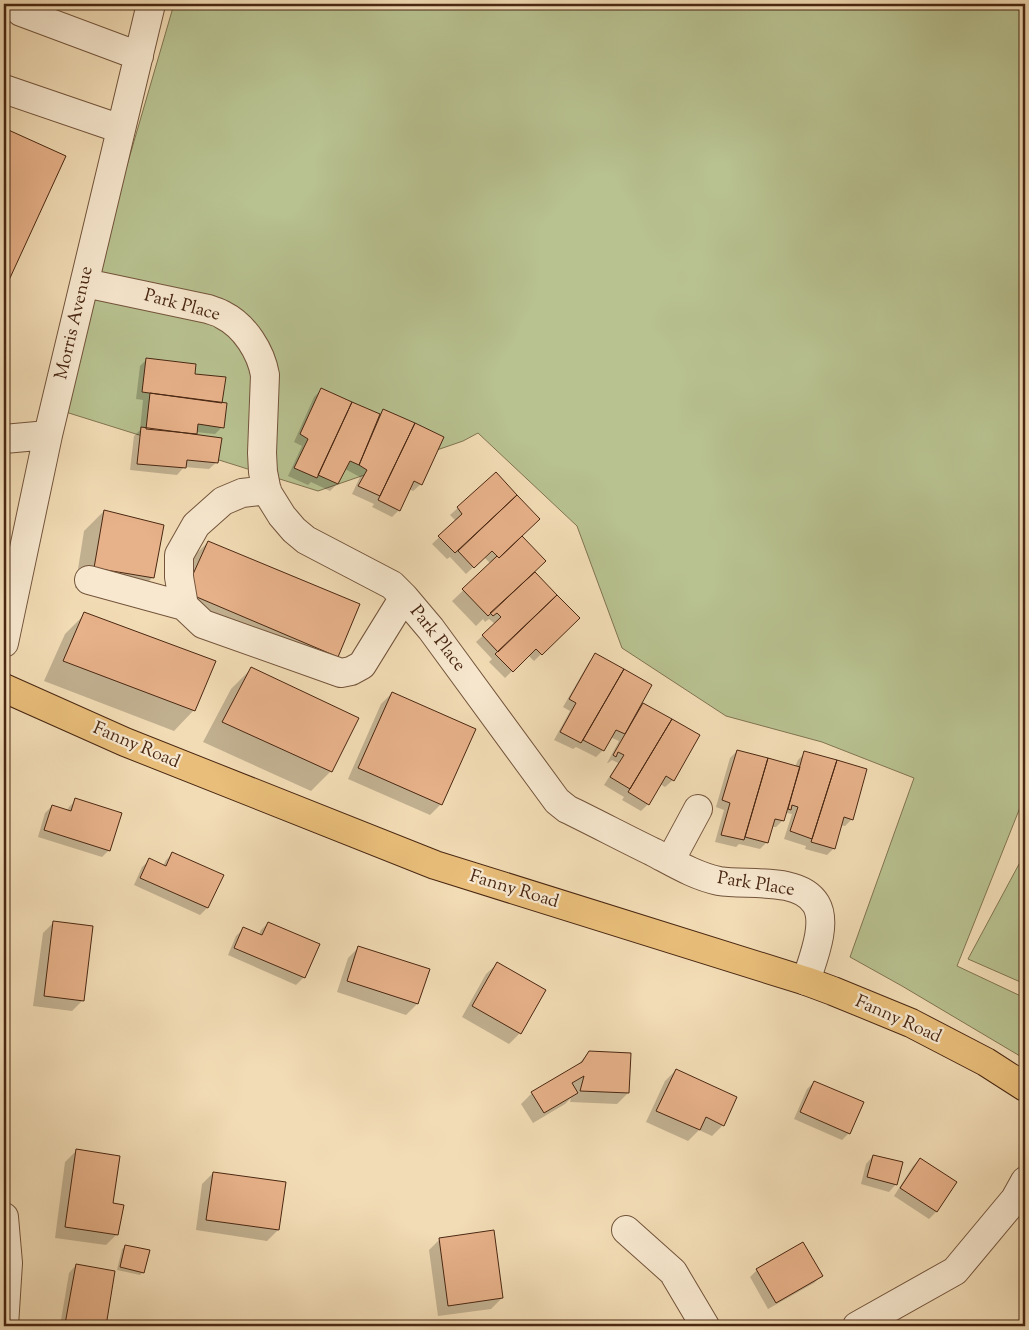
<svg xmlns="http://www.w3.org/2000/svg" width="1029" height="1330" font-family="'Sorts Mill Goudy',serif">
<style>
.green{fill:#b8c190;stroke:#807451}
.shadow{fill:#0003}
.building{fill:#e7b189;stroke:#492712}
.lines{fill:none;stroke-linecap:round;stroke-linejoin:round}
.minor-casing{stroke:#73543b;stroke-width:30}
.major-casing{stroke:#492712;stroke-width:30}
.minor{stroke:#f7e8cf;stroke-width:28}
.major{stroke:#e9be7a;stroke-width:28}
.labels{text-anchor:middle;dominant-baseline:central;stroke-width:4.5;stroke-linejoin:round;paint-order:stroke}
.street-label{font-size:18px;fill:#492712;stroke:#f7e8cf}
</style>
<rect width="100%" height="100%" fill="#f2dcb5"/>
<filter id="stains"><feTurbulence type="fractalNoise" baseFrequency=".004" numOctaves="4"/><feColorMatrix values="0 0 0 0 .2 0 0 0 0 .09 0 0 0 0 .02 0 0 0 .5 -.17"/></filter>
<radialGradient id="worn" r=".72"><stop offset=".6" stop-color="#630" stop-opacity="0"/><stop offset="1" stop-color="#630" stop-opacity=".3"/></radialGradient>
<path class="green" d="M174,4H1025V795L957,966L1025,998V1059L902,986L850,957L914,778L822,742L726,716L622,648L577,526L478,433L463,441L318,491L56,409Z
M1025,853V984L968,959Z"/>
<path class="shadow" d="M4,129L65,157L4,288Z
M147,359L194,375L221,404L222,427L215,434L196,432V435L217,462L209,469L184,467L177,475L130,470L134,436L140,430L143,400L136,399L140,366Z
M321,390L379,415L383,410L421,484L413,491L409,489L399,510L392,517L372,507L374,504L352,494L360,477L345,469L337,484L330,491L311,482L308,485L288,476L302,446L294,442L314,397Z
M496,474L538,519L521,536L534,572L578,618L534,661L528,655L505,678L489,662L492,659L476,642L495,624L489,619L485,622L483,619L476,626L452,601L491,564L484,557L466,574L450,557L447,559L432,544L456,521L450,515Z
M104,511L153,577L133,597L75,588L84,531Z
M208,542L359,605L337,656L317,677L166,613L188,562Z
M85,614L194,710L174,731L44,681L65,634Z
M596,655L651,686L641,703L698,735L673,780L665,787L660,784L648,804L641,811L622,800L624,797L604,785L618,763L612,760L608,763H607L619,741L610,737L603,750L596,757L576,747L573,749L554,740L570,711L563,707L589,662Z
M251,669L331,771L311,791L203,742L231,689Z
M392,693L441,804L430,815L348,779L381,704Z
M737,751L795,767L798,760L805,753L852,819L845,826L840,825L834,848L827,855L805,849L806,846L784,839L792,814L787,813L785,815L783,820L776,827H771L767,842L760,849L739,844L736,847L715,842L724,810L716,807L730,758Z
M76,800L109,850L102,857L38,837L45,813L52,806L67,811L69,807Z
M173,853L222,875L207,908L200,915L134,885L142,867L150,860L163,866L166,860Z
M53,923L83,1000L72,1011L33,1006L43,933Z
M268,923L318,945L303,978L296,985L228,955L236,936L243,929L259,935L261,930Z
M359,947L417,1004L406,1015L337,992L348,958Z
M497,964L520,1033L509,1044L462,1017L486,974Z
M589,1052L628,1093L617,1104L570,1102L571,1098L565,1104L533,1123L521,1104L532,1093L576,1067Z
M676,1070L723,1125L712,1136L699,1130L688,1141L646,1122L665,1081Z
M814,1082L849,1133L842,1140L794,1119L807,1089Z
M76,1151L117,1234L106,1245L55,1238L65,1162Z
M873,1156L896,1184L889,1192L861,1184L866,1164Z
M920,1159L955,1182L936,1212L929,1219L894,1196L913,1166Z
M213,1173L278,1230L267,1241L196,1230L202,1184Z
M440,1239L502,1298L491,1309L438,1316L429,1250Z
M126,1246L143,1272L140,1275L117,1270L122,1249Z
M76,1265L114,1272L104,1326H60L69,1273Z
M757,1270L821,1276L814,1283L768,1309L750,1277Z"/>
<path class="building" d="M4,128L66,156L4,291Z
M146,358L196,364L195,374L226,377L222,403L142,392Z
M321,388L352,402L317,478L294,468L308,439L300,434Z
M150,393L227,403L224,428L198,424L197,434L146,429Z
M352,402L380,414L359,465L350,461L338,484L318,475Z
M383,409L415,423L380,496L358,486L367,470L359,465Z
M415,423L444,437L422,485L414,481L400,511L378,500Z
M141,427L222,438L218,463L187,460L186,468L137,464Z
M496,472L517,495L455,553L438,536L462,514L457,507Z
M517,495L540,519L499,558L492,551L474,568L458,551Z
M104,510L164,525L154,578L94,568Z
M522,536L546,561L488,616L462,589L497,556L499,558Z
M208,541L360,604L338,657L185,592Z
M535,572L557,595L498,652L482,635L501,617L497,613L493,616L490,613Z
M557,595L580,618L542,655L536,649L513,672L495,654Z
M84,612L216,661L195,711L63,661Z
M595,653L624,669L581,743L560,732L576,703L569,699Z
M251,667L359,718L332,772L222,722Z
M624,669L652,685L625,734L616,730L604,751L583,740Z
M392,692L476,729L442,805L358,768Z
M643,703L672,719L630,789L610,777L624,755L618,752L616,757L613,755Z
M672,719L700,735L674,781L666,776L649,805L628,792Z
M737,750L768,758L744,840L721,835L730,803L722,800Z
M804,751L837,760L812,839L790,831L798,807L792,805L791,810L788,809Z
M768,758L800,767L784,821L775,819L768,843L745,837Z
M837,760L867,769L853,820L844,817L835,849L811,842Z
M75,798L122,813L110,851L44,830L52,805L71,811Z
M172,852L224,875L208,908L140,878L149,858L166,866Z
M53,921L93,926L84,1001L44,996Z
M268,922L320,944L305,978L234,948L243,927L262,935Z
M358,946L430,969L418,1004L347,981Z
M497,962L546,990L521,1034L472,1006Z
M589,1051L631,1053L629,1093L580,1091L584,1076L572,1083L578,1093L544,1113L531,1092L582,1062Z
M676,1069L737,1097L724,1126L706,1117L700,1130L656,1111Z
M814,1081L864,1102L850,1134L800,1112Z
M76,1149L120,1156L113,1203L124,1205L118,1235L65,1227Z
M873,1155L903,1162L897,1185L867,1177Z
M920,1158L957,1182L937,1212L900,1188Z
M213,1172L286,1182L279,1230L206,1220Z
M494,1230L503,1298L448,1306L439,1238Z
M803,1242L823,1276L776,1303L756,1269Z
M125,1245L150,1250L144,1273L120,1267Z
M76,1264L115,1271L106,1326H76L65,1324Z"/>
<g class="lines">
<g class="minor-casing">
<path id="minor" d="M12,4L21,12L139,56
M4,89L121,129
M85,283L208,309C213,311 219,312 223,315C245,326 261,352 265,375L262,453L263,472L267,492L282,516L294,530L306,540L392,585L404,597L431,629L557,801L567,809C596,823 624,838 653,852C674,863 695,876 719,881C746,886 799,876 816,904C828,924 812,961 806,981
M4,439L48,435
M267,490L242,493L223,501L196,525L179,555V577L184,606L203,624L341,673L351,671L362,665L404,597
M89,580L184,606
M4,643L48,435L151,4
M670,861L698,809
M4,1217L8,1263L4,1326
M626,1230L673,1272L705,1326
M857,1326L955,1271L1015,1199L1025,1181"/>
</g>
<g class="major-casing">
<path id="major" d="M4,688L125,742L435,865L806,981L833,991L911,1023L986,1062L1025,1087"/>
</g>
<use href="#minor" class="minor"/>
<use href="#major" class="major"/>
</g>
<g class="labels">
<g class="street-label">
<text transform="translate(182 306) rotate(15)">Park Place</text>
<text transform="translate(75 323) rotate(-77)">Morris Avenue</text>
<text transform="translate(437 639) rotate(52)">Park Place</text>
<text transform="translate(136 746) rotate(23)">Fanny Road</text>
<text transform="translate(756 885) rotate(9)">Park Place</text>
<text transform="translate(514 890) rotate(17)">Fanny Road</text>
<text transform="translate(898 1020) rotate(24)">Fanny Road</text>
</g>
</g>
<rect width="1029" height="1330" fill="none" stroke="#f2dcb5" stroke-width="20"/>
<rect x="5" y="5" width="1019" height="1320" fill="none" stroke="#492712" stroke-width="2.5"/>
<rect x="10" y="10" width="1009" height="1310" fill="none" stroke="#492712"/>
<rect width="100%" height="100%" filter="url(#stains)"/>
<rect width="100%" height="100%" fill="url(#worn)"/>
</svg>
